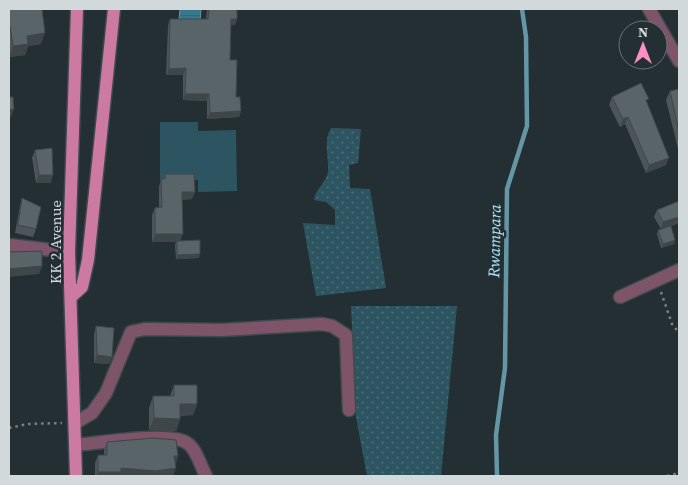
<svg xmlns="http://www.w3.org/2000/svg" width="688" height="485" font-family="'Source Serif 4',serif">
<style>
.grass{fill:url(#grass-dots)}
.garden{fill:#2d5561}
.water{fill:url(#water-rules);stroke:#6596a5}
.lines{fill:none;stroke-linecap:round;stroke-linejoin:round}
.stream{stroke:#6596a5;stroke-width:4.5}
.minor-casing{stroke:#404a4e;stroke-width:15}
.major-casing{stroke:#404a4e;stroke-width:15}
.path{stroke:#798285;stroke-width:2.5;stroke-dasharray:2.5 4;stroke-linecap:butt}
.minor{stroke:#7e5568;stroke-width:12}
.major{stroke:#cd7aa3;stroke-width:12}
.wall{fill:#4c5659}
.shaded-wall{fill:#3e4649}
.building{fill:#586468;stroke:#3e4649}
.labels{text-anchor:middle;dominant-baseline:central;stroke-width:5;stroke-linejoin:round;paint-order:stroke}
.street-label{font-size:15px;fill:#d2d9db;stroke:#242f33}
.water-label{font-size:16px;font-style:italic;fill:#afe7fa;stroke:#242f33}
</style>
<defs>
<pattern id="grass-dots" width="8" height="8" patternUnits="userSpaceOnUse" patternTransform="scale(1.25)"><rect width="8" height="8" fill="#2d5561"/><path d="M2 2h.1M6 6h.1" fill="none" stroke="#4b6d77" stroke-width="1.8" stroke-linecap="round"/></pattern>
<pattern id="water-rules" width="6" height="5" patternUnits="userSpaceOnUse" patternTransform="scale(1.25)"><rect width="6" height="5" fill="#367a8e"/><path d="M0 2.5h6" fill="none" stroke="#3a6370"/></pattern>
</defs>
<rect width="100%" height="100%" fill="#242f33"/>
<path class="grass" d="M331,128L361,129L358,163L349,165L350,188L370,189L386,288L316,296L303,223L335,225V210L326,202L314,200C315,189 327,182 328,172C329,157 323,140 331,128Z
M351,306H457L441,476H367L356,417Z"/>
<path class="garden" d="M160,122H198V131L236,130L237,191L198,192V180H160Z"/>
<path class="water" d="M180,9H201L200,21L179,20Z"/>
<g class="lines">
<path class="stream" d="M497,476L496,435L505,368L507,189L527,126L526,37L522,9"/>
<g class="minor-casing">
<path id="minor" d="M649,9L679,61
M9,245L69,252
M620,297L679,270
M75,423L92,413L106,393L131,332L145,329L222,330L322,324L332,326L346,335L349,410
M76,445C99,443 170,431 187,443C196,448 201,467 206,476"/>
</g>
<g class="major-casing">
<path id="major" d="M71,297L82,287L88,260L114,9
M76,476L69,252L77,9"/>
</g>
<path class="path" d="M661,292L672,324L679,333
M9,428L28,424L62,423
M667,476L679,473"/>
<use href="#minor" class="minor"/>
<use href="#major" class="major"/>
</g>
<path class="wall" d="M9,9L41,44L28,46L25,55L9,57Z
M207,9H237V19L235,25H231L230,60L236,97L241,111L239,117L207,119V101L183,100V75H166L168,25L170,19H206Z
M679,89V152L678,149L666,100L670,91Z
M612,97L647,104L666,165L646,173L625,124L620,127L609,105Z
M35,150L51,183H36L32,158Z
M165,174L195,192L192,199L182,200L180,241L199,258L176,259L175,245L176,242H152V215L155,208L159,207V187L161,179H163Z
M22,198L36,229L33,237L15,233L20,206Z
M679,201V223L671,226L675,240L674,244L661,248L657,234L658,230L661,229L654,217L657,210Z
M96,326L112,357L109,364L94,363V334Z
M174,385L197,404L193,415L180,416V419L176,431L149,430V408L153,396H170Z
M107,442L178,456L176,463H175L173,476H95V463L98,455H104V450Z"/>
<path class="shaded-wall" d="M231,19H237L235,25H229Z
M45,33L41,44L28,46L25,55L9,57L13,46L27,36Z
M186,68L183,75H166L169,69Z
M185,94H209L207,101L183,100Z
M14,109L11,117L9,118V110Z
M241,111L239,117L207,119L210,113Z
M628,117L625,124L620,127L623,119Z
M669,158L666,165L646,173L649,165Z
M39,175H53L51,183H36Z
M182,192H195L192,199L179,200Z
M679,217V223L661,229L663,222Z
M155,234H183L180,242H152Z
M675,240L674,244L661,248L663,244Z
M200,254L199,258L176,259L177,255Z
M42,266L39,274L9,277V269Z
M97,355L112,357L109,364L94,363Z
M180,404H197L193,415L175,416Z
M154,418L180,419L176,431L149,430Z
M174,456H178L176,463L171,464Z
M121,468H176L173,476H96L98,472Z"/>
<path class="building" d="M9,9H42L45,33L27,36L28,44L13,46L10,26H9Z
M209,9H237V19H231L230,60H237L236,97H240L241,111L210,113L209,94H185L186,68L169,69L170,19H208Z
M641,83L649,99L646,100L669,158L649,165L628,117L623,119L612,97Z
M679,89V131L670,91Z
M9,97H13L14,109L9,110Z
M52,148L53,175H39L35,150Z
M165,174H194L195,192H182L183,234H155V208L162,207L161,179H165Z
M22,198L41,207L36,229L18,225Z
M679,201V217L663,222L657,210Z
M671,226L675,240L663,244L658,230Z
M200,240V254L177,255V241Z
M42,251V266L9,269V252Z
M96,326L114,328L112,357L97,355Z
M174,385H197V404H180V419L154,418L153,396H174Z
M153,438L176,440L178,456H174L176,468L155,471L121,468V472H98V455H107V442Z"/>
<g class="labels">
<g class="street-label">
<text transform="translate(55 242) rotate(-90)">KK 2 Avenue</text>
</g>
<g class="water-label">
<text transform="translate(494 241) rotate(-89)">Rwampara</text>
</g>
</g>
<rect width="688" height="485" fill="none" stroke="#d2d9db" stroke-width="20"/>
<g transform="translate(643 45)"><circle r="24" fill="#242f33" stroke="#6a7376"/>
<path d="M0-4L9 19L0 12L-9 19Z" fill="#fb8fc4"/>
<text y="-8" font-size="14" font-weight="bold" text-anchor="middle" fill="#d2d9db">N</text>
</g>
</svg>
